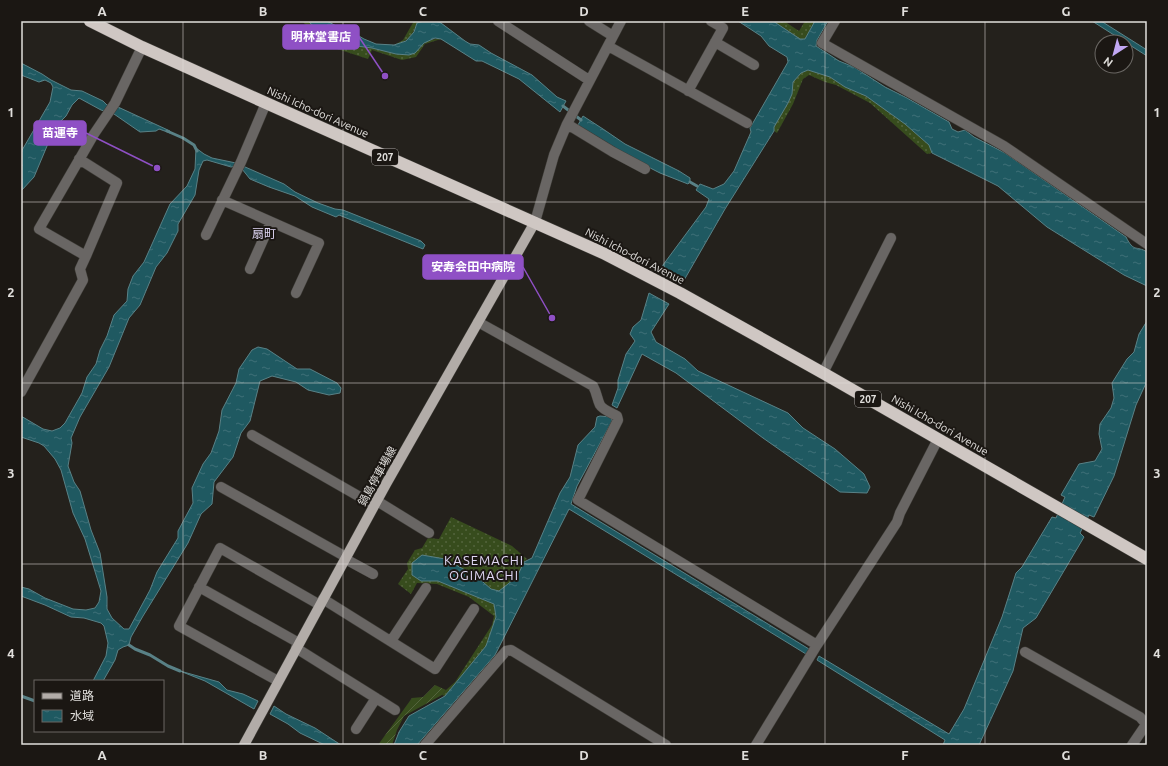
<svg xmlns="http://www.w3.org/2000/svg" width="1168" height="766" font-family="Ubuntu,'Noto Sans JP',sans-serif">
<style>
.grass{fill:url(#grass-dots)}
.garden{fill:url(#garden-furrows)}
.water{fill:url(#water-ripples);stroke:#598186}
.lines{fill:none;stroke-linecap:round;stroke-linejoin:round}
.stream{stroke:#598186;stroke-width:3}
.minor-casing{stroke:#3e3c37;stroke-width:11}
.major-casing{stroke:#3e3c37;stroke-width:11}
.highway-casing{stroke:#3e3c37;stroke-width:13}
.minor{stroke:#696664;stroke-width:10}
.major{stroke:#b2aca8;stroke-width:10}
.highway{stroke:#cfc7c3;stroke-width:12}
.grid{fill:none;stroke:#e1dfdc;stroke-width:1;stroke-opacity:0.55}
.labels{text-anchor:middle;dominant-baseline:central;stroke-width:4;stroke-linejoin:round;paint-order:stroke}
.shield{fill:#1b1713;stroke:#a6a3a0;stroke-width:1}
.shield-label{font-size:10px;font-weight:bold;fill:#e1dfdc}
.street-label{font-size:11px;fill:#e1dfdc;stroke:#1b1713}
.neighbourhood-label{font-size:12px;fill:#e0d7f4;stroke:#1b1713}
.quarter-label{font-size:13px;letter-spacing:1px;fill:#e0d7f4;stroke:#1b1713}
.leader{fill:none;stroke:#8f50c5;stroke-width:1.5}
.callout-dot{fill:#8f50c5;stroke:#1b1713;stroke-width:1.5}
.callout{fill:#8f50c5;stroke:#8f50c5;stroke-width:1.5}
.callout-label{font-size:12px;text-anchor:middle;font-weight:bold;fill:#fff}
.neatline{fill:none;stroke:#e1dfdc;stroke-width:1.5}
.grid-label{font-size:13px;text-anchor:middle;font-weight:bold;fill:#e1dfdc}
</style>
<defs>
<pattern id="grass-dots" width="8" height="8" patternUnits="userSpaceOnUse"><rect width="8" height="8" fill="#374c1d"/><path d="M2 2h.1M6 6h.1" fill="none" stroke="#54653d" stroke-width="1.8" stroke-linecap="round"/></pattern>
<pattern id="garden-furrows" width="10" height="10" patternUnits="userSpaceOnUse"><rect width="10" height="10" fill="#374c1d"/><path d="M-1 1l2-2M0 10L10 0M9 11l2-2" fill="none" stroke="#54653d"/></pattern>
<pattern id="water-ripples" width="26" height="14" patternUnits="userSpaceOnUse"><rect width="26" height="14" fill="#1f5961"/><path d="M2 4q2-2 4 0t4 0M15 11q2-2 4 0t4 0" fill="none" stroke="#3f7077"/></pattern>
</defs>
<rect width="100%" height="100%" fill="#24211c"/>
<path class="grass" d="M302,21H308L325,37L357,46L372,48L396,54L415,53C422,44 429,38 441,39L425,44L416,57L402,60L372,50L368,59L325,45Z
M414,21H424L417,23C412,37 408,41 394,45L403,40Z
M773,21H784L799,31L805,21H815L805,39H800Z
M808,70L830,77L845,87L866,96L905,124L929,145L932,153L927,154L870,103L836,85L825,82L809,75L803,79L793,104L777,133L774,131V127L788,103L792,94L793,82L801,73Z
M451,517L512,546L527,559L524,562L517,577L499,592L491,589L476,576L420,581H438L494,604L497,616L486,646L445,696L442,695L446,690L455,682L492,625L494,616L469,597L437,584L417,583L411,594L398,584L408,569L407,563L415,550L422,548L428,538L439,539Z"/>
<path class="garden" d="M435,685L446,690L442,695L404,716L397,730L392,745H378L412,698L423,697Z"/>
<path class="water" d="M308,21H327L338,27L349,30L364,39L376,44L394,45L406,41L414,32L417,23L424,21H435L441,23L465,41L470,44L479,45L491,53L532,75L557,97L566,101L560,112L519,79L482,61H476L441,39L435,38L424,43L415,53L409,55L396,54L372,48L357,46L352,48L325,37Z
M738,21H773L800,39H805L815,21H828L817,40L816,46L839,61L854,67L885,87L907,98L949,122L952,129L958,132L965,130L974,137L1005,153L1126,237C1134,253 1136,245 1147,252V286L1124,275L1047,227L998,186L932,153L929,145L905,124L866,96L845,87L830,77L808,70L801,73L793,82L792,94L788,103L774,127V131L725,209L683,282L660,269L706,207L709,199L696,190L700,184L713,189L724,184L734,171L751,132L750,128L788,62L787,57L769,46L761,36Z
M1092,21H1101L1147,50V56Z
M21,63L42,74L51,80L71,90L82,91L103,101L107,105L118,107L170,131V133L159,129L156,131L140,132L114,114L101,110L79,98L72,105L66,116L55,127L34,177L21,191V152L50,102L53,87L51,83L45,80L39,82L21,75Z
M583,116L603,129L625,144L679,171L690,178V182L688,184L660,173L615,150L578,125Z
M196,148L204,154L212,158L236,163L284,184L295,192L318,203L335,209L343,210L421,241L425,245L423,249L339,215L336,217L312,207L295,196L269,187L250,179L242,169L236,166L231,167L207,160L203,161L199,170L195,195L178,224V231L167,253L156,267L140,305L129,318L109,367L80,417L71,438L72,443L68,466L74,482L80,491L91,530L100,553L107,597V609L112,618L124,629H129L150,590L157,572L178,538V531L193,503L192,488L203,464L211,453L219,431L222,410L236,383L239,369L252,350L258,347L267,349L297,369H310L337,383L341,388L340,393L329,395L308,390L296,382L272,376L260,381L250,421L241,433L233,457L214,482L212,504L201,514L188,543L143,616L131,637L129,645L123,647L118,650L115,660L103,681H93L106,656L108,643L104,626L101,623L84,618L71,617L45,605L21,596V587L29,589L45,598L73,609L86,610L95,608L99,602L101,591L85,539L73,513L61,470L55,459L44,446L39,443L21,437V416L43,429L52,431L60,428L65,423L82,393L87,377L96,364L100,350L107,336L114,315L127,301L128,289L133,276L144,262L170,204L187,186L195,169Z
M649,293L669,304L651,332L656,342L685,359L698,371L788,413L803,428L835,449L864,474L870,487L867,493L840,492L763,438L676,373L642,354L617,408L612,405L618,388V380L626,354L635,341L630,334L633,327L641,320Z
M1147,321V381L1136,405L1114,476L1094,517L1089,515L1080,533L1084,537L1036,618L1023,628L1013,671L979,745H943L945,740L817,660L819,656L949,734L964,709L1002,617L1016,573L1022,567L1052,517L1056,518L1065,497L1061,495L1079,464L1095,461L1102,449L1099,434L1100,424L1111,408L1114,398L1112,383L1127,359L1134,352L1139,334Z
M600,416L611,417L612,421L577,486L571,504L809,649L806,654L569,509L495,655L417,745H394L399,732L409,716L445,696L486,646L496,617L494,604L438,581H421L412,575V563L422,555L445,559L476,576L491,589L499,591L517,577L524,562L532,558L560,493L570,477L578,445L595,427L597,417Z
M180,671L219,682L227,690L243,694L258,701L254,709L205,681Z
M274,706L286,714L315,728L341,745H325L300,733L288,724L270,714Z"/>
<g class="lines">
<path class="stream" d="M563,106L581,120
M167,131L183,138L194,145L197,151
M690,182L697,186
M129,645L135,649L150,655L168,666L180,671
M21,696L35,701"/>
<g class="minor-casing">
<path id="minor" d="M498,21L589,80
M589,21L613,36
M835,21L822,43L1004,146L1147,244
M715,42L754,65
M608,46L747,123
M688,91L723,28L711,21
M567,124L613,152L645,169
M79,159L117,183L86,256
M222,200L319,243L296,293
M535,222L554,155L567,124L621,21
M206,235L241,162L266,103
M250,269L271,222
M478,322L593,386C597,393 597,399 600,405C603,410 612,413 617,416L618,420L578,500L817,645
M823,373L891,238
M21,392L83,280L80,269L86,256L39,229L94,134L115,103L142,47
M252,435L374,505
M221,487L346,557L349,561L373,574
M377,501L429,533
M199,587L299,643
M323,599L435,669L474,609
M391,641L426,588
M296,648L395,710
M1025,652L1140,717L1146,724
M278,681L179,626L220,548L320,605
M356,729L376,698
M425,745L506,651L511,650L666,745
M756,745L817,645L897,522L900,513L938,439
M1132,745L1147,723"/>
</g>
<g class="major-casing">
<path id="major" d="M244,745L386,484L535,222"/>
</g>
<g class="highway-casing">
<path id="highway" d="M90,21L142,47L266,103L603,253L680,293L823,373L1147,559"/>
</g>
<use href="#minor" class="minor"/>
<use href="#major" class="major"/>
<use href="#highway" class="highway"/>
</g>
<path class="grid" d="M183,21V745M343,21V745M504,21V745M664,21V745M825,21V745M985,21V745M21,202H1147M21,383H1147M21,564H1147"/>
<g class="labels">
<g class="shield">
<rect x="372" y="149" width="26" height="16" rx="3"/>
<rect x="855" y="391" width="26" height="16" rx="3"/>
</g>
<g class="shield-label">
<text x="385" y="157">207</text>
<text x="868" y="399">207</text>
</g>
<g class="street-label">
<text transform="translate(318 112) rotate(24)">Nishi Icho-dori Avenue</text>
<text transform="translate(635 256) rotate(27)">Nishi Icho-dori Avenue</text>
<text transform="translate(940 425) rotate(30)">Nishi Icho-dori Avenue</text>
<text transform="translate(377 476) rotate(-61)">鍋島停車場線</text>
</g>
<g class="neighbourhood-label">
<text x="264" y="233">扇町</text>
</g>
<g class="quarter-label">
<text x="484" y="560">KASEMACHI<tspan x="484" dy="15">OGIMACHI</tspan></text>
</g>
</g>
<path class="leader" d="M385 76L359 37M157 168L86 133M552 318L523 267"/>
<g class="callout-dot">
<circle cx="385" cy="76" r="4"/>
<circle cx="157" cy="168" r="4"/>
<circle cx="552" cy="318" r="4"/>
</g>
<g class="callout">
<rect x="283" y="25" width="76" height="24" rx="4"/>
<rect x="34" y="121" width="52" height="24" rx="4"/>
<rect x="423" y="255" width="100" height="24" rx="4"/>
</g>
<g class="callout-label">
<text x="321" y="41">明林堂書店</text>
<text x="60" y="137">苗運寺</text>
<text x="473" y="271">安寿会田中病院</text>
</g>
<rect width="1168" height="766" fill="none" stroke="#1b1713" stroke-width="44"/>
<rect x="34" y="680" width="130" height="52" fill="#1b1713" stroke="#6a6763"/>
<rect x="42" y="693" width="20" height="6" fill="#b2aca8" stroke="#6a6763"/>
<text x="70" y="700" font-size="12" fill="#e1dfdc">道路</text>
<rect x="42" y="710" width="20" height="12" fill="url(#water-ripples)" stroke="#6a6763"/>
<text x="70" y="720" font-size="12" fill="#e1dfdc">水域</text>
<g transform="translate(1114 54) rotate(216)"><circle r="19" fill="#1b1713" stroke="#6a6763"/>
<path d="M0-3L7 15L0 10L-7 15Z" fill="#c2a8f3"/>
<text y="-6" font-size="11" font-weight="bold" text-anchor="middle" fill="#e1dfdc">N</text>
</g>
<rect x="22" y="22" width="1124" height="722" class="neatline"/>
<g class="grid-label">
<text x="102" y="16">A</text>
<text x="263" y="16">B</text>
<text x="423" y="16">C</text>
<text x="584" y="16">D</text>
<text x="745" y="16">E</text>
<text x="905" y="16">F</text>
<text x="1066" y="16">G</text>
<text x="11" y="117">1</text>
<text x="1157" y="117">1</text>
<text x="11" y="297">2</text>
<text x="1157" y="297">2</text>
<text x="11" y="478">3</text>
<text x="1157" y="478">3</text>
<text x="11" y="658">4</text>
<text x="1157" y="658">4</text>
<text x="102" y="760">A</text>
<text x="263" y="760">B</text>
<text x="423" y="760">C</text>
<text x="584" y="760">D</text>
<text x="745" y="760">E</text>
<text x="905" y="760">F</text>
<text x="1066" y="760">G</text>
</g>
</svg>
